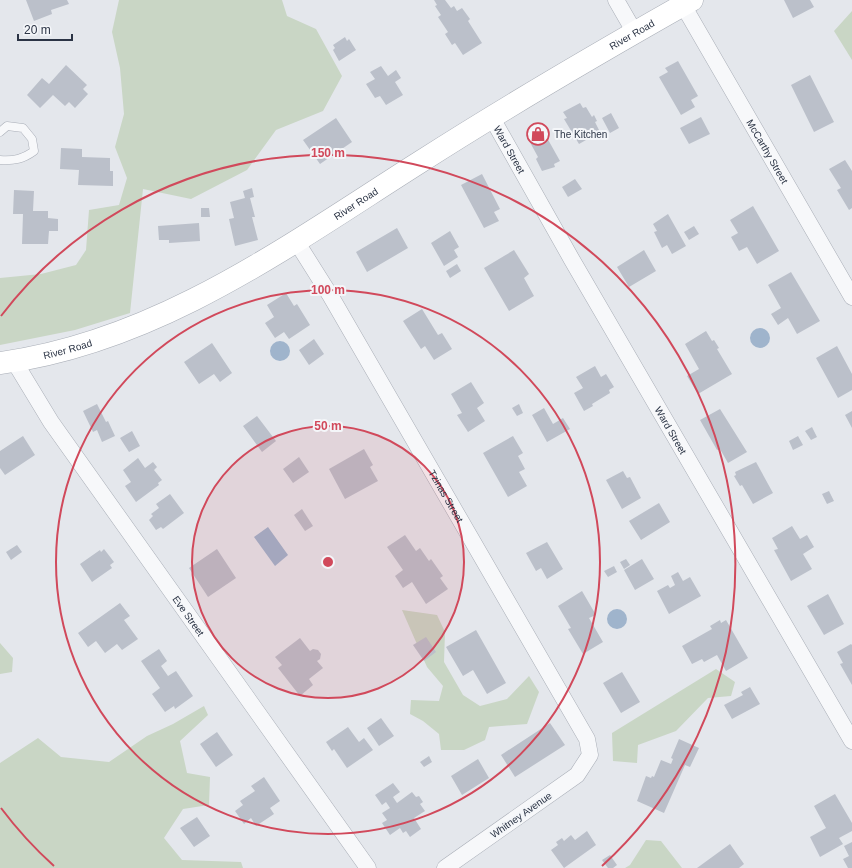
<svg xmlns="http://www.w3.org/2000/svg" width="852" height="868" font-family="Helvetica,sans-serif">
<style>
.green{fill:#c9d6c5}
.water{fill:#9fb4cc}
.building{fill:#bbc0ca}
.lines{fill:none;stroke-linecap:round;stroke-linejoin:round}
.lane-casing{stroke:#a9aeb7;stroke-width:9}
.street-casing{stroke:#a9aeb7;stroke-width:17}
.secondary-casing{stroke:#a9aeb7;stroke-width:23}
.lane{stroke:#f7f8fa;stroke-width:8}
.street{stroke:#f7f8fa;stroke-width:16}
.secondary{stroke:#fff;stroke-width:22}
.ring{fill:none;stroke:#d1495b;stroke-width:2}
.labels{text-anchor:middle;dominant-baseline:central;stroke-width:4;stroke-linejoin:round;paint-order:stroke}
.street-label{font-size:10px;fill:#2b3445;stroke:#f4f6f9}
.poi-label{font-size:10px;fill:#2b3445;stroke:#f4f6f9;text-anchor:start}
.centre{fill:#d1495b;stroke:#f4f6f9;stroke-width:2}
.ring-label{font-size:12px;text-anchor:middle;font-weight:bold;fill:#d1495b;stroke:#f4f6f9;stroke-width:4;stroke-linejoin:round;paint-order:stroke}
</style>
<rect width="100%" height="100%" fill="#e4e7ec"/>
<path class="green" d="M119,0H282L287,16L316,29L342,76L323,111L276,130L247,170L191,199L143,189L130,313L75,330L0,345V278L41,274L76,265L86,250L89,210L119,205L127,178L115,147L124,114L120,68L112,32Z
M852,11V60L834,31Z
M402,610L437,615L445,632L444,662L463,695L480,706L507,699L529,676L539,692L527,724L489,727L485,740L464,750H441L439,734L423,721L410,714L411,700L439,701L443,686L427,667Z
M0,643L13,658L12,672L0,674Z
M716,669L735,682L731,696L708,698L676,731L638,745L637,763L613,761L612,733Z
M204,706L208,715L180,741L187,773L210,777L209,805L183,809L164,838L182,860L241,862L243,868H0V763L38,738L61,757L109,762L147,736L173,724Z
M646,840L661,841L682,868H625L630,865Z"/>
<path class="water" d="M750 338a10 10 0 1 1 20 0a10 10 0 1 1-20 0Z
M270 351a10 10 0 1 1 20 0a10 10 0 1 1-20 0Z
M268,527L288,555L275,566L254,537Z
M607 619a10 10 0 1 1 20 0a10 10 0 1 1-20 0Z"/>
<path class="building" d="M26,0H67L69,4L51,10L52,14L34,21Z
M434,0H445L451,8L454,6L457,11L462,8L470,19L468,21L482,43L463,55L455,43L452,45L445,34L448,32L438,17L441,15L435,6L437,5Z
M784,0H810L814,7L793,18Z
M345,37L347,41L349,39L356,50L339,61L333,50L335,48L333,45Z
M678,61L698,96L691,100L695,107L681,115L659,77L668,72L665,68Z
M66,65L87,85L83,89L88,94L75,108L69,102L65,106L53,95L40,108L27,95L42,78L49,84Z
M381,66L388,76L396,70L401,78L395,82L403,95L386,105L380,96L375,98L366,84L375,79L370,72Z
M810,75L834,122L814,132L791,85Z
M580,103L583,108L586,107L592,117L594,115L597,121L595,122L600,132L579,144L564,119L567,118L563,112Z
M611,113L619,128L610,133L602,118Z
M701,117L710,134L689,144L680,128Z
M336,118L352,142L320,164L303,140Z
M541,127L560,161L554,164L555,167L542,171L536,159L538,157L526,135Z
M61,148L82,149V157L110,158V171H113V186L78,185L79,170L60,169Z
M845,160L852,171V208L849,210L837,190L841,188L829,169Z
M482,174L500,209L494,212L499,221L484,228L461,185Z
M575,179L582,189L568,197L562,187Z
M252,188L254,197L250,198L255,217H252L258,240L235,246L229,219L234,218L230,202L245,198L243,191Z
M14,190L34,191L33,211H48V218L58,219V231H49L48,244H22L23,214H13Z
M753,206L779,251L757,264L747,247L739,251L731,237L738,233L730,220Z
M201,208H209L210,217H201Z
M668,214L686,246L672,254L667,245L662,248L654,232L657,231L653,224Z
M199,223L200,241L169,243V240H159L158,226Z
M694,226L699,234L689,240L684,232Z
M397,228L408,248L367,272L356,252Z
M450,231L459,247L454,250L458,257L444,266L431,243Z
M514,250L529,274L524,278L534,296L509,311L484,268Z
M644,250L656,271L629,287L617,267Z
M457,264L461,271L450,278L446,271Z
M791,272L820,321L797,334L788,318L778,325L771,314L781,308L768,285Z
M286,293L294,306L297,304L310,325L289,339L284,332L275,338L265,323L274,317L267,305Z
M422,309L438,335L442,333L452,349L434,360L425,346L421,349L403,321Z
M706,331L712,341L714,340L719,348L717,349L732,374L698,394L687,376L699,369L685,344Z
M314,339L324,354L309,365L299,350Z
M212,343L232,373L220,382L214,374L199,384L184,362Z
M837,346L852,374V390L838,398L816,358Z
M595,366L601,377L606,374L614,387L609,390L610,393L592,404L593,406L584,411L574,393L583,388L576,377Z
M471,382L484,403L477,408L485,421L468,432L457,415L462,413L451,394Z
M97,404L106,422L108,421L115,436L102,442L97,430L93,432L83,411Z
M519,404L523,413L517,416L512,408Z
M544,408L553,424L563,418L570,429L547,442L532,415Z
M720,409L747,452L728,463L720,449L717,450L700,420Z
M852,411V428L845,415Z
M257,416L276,441L262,452L243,426Z
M812,427L817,437L811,440L805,431Z
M132,431L140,446L129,452L120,438Z
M23,436L35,455L5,475L0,468V451Z
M513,436L523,453L518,456L525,469L519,472L527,486L508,497L483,453Z
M798,436L803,445L793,450L789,441Z
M364,449L373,465L370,467L378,481L345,499L329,469Z
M299,457L309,472L293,483L283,469Z
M138,458L145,468L153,462L157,467L154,470L162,480L158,483L159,485L136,502L125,486L131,482L123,470Z
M756,462L773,493L753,504L742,485L740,486L734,476L736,475L735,472Z
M623,471L627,478L630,477L641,498L622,509L606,480Z
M829,491L834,501L827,504L822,494Z
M170,494L184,513L163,529L161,527L156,530L149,520L153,516L151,514L159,508L156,504Z
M659,503L670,522L641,540L629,521Z
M302,509L313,526L305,531L294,515Z
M792,526L800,539L807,535L814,547L803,554L812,569L791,581L774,550L778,549L772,538Z
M405,535L416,551L420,548L429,561L431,559L443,576L440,578L448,589L426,604L412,582L403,588L395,576L403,570L387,547Z
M547,542L563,569L547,579L541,568L536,571L526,553Z
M17,545L22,552L11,560L6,552Z
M104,549L114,562L110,565L112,568L92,582L80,564L100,550L101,552Z
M217,549L236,578L208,597L189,568Z
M626,559L630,565L624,569L620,562Z
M642,559L654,579L635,590L624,570Z
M614,566L617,572L608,577L604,571Z
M678,572L683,581L690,577L701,596L669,614L657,591L668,585L670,588L675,585L671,576Z
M582,591L596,615L589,618L603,642L583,654L568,629L571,628L558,606Z
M828,594L844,624L824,635L807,606Z
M120,603L130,616L124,620L138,639L122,650L117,644L105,653L96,641L88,647L78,633Z
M720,620L721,623L726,620L748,658L726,671L717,655L704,662L702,659L692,664L682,646L712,629L710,626Z
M476,630L506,683L487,694L473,670L463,676L446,647Z
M426,637L436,652L424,661L413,645Z
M300,638L310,651L313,649L318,650L321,654L320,659L317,661L323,668L309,679L313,685L300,696L278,668L282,665L275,657Z
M851,644L852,645V685L840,664L843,663L837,652Z
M159,649L167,661L161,666L168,676L176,671L193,696L175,709L174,706L165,712L152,694L160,688L141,661Z
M622,672L640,702L621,713L603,683Z
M750,687L760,704L732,719L724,705L743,695L741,692Z
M381,718L394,736L379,746L367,728Z
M550,723L565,745L515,777L501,755Z
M348,727L359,742L364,738L373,750L347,768L334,749L332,751L326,742Z
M217,732L233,755L216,767L200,744Z
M679,739L699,748L690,767L685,765L664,813L637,801L646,776L651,778L652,776L654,777L661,760L671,764L673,759L671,758Z
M429,756L432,762L424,767L420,762Z
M478,759L489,778L462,795L451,776Z
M264,777L280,801L270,808L274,814L256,826L251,818L244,824L235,811L243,805L240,801L255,791L251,786Z
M393,783L400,792L393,797L397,803L412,792L416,797L419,796L423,802L420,804L425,811L414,818L421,829L410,837L406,831L403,833L400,828L390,835L382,823L387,820L382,813L390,808L386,802L382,805L375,795Z
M835,794L852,823V831L839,838L843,844L820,857L810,837L826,828L814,806Z
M197,817L210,836L194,847L180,828Z
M587,831L596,845L564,868L551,850L558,845L556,842L562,838L564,841L571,835L575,840Z
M852,842V868H848L843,859L849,856L844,846Z
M730,844L744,864L739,868H697Z
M610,855L617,865L613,868H608L602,860Z"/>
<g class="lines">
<g class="lane-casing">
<path id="lane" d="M0,132L7,126L23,128L32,139L34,151C23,159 14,161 0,160"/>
</g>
<g class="street-casing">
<g id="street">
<path d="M616,0L635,33"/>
<path id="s1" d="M683,5L852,297"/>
<path id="s2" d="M492,118L572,260L852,741"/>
<path id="s3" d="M296,241L330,295L587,739L590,755L577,775L445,868"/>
<path id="s4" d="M14,361L51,422L368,868"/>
</g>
</g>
<g class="secondary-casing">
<g id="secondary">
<path id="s5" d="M0,363C158,342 289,245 420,162C509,105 600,52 692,0"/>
</g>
</g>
<use href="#lane" class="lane"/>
<use href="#street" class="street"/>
<use href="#secondary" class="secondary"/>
</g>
<circle cx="328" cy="562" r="136" fill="#d1495b" fill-opacity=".12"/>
<g class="ring">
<circle cx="328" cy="562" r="136"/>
<circle cx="328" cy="562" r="272"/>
<path d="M54 866A409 409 0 0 1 1 808M1 316A409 409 0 1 1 602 866"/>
</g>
<defs>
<g id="shop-ring" transform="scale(1.15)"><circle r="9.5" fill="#f4f6f9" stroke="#d1495b" stroke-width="1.5"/><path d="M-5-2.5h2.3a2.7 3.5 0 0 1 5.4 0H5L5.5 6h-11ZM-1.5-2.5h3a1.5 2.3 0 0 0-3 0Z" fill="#d1495b"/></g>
</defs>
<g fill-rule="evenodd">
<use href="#shop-ring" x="538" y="134"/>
</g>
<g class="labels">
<g class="street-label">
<text stroke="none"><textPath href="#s5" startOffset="717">River Road</textPath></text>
<text stroke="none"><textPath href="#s2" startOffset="36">Ward Street</textPath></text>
<text stroke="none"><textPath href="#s1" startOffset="169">McCarthy Street</textPath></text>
<text stroke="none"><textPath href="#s5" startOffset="393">River Road</textPath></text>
<text stroke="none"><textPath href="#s5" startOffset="69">River Road</textPath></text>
<text stroke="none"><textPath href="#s2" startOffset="360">Ward Street</textPath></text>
<text stroke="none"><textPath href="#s3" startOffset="296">Tzinas Street</textPath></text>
<text stroke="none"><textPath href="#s4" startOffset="309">Eve Street</textPath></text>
<text transform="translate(521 815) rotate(-35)">Whitney Avenue</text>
</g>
<g class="poi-label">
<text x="554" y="134">The Kitchen</text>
</g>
</g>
<circle cx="328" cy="562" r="6" class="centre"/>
<g class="ring-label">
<text x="328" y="157">150 m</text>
<text x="328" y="294">100 m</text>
<text x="328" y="430">50 m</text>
</g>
<path d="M18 34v6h54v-6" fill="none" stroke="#2b3445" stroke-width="2"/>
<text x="24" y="34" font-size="12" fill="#2b3445" stroke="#f4f6f9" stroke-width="3" paint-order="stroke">20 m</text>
</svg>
